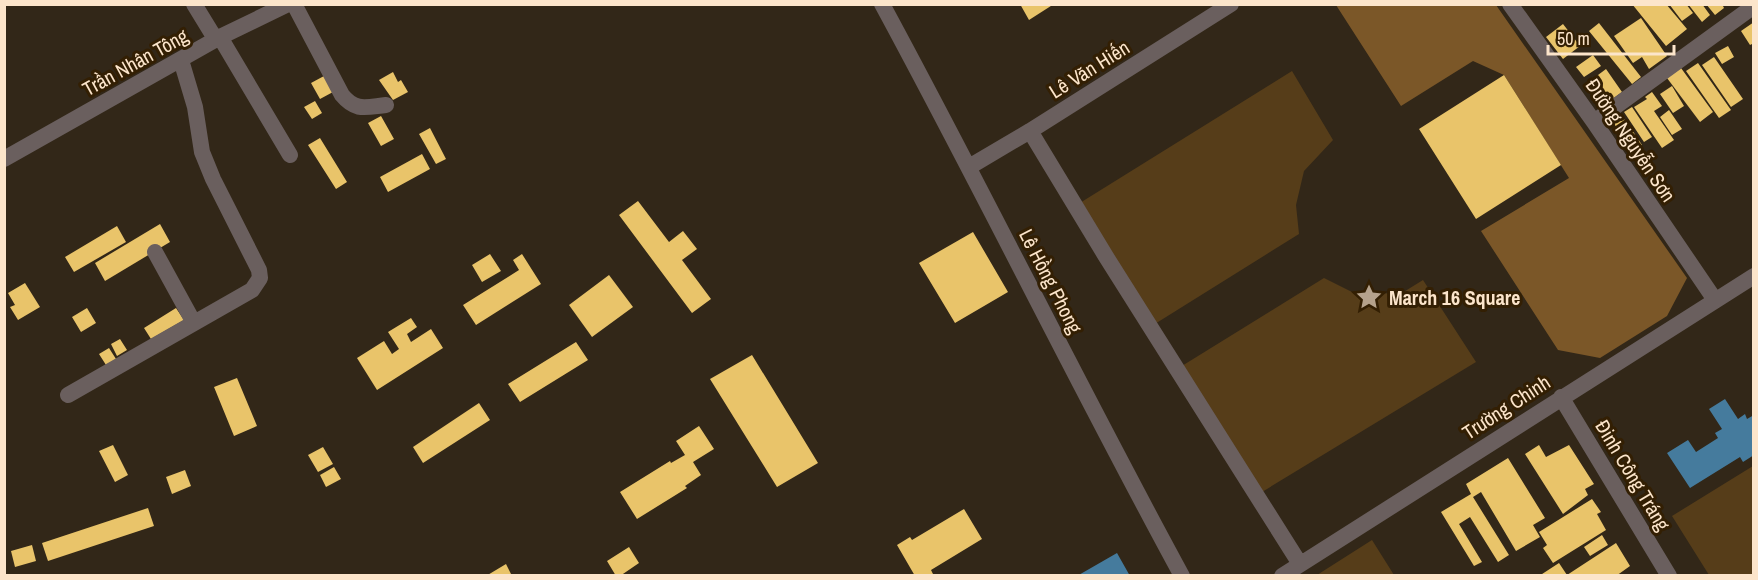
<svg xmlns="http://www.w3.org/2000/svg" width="1758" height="580" font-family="'Archivo Narrow',sans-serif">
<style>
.green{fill:#563d19}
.forest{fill:#7b5728}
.homes{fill:#e9c46a}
.public{fill:#457b9d}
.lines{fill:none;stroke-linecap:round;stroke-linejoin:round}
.minor{stroke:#6a5f5e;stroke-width:16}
.labels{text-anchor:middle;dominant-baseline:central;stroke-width:6;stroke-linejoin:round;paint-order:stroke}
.street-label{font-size:20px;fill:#fce5cb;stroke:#331f03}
.poi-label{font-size:20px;font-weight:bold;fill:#fce5cb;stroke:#331f03;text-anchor:start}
</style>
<rect width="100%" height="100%" fill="#322718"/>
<path class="green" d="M1292,71L1333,140L1304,171L1296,205L1299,234L1150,327L1075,206Z
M1324,278L1356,294L1402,293L1423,280L1476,362L1257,495L1177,369Z
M1753,466V575H1709L1672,516Z
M1372,540L1394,575H1317Z"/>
<path class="forest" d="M1336,5H1496L1687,278L1667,316L1600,358L1558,350L1481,231L1569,178L1504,75L1473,61L1401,106Z"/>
<path class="homes" d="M1020,4H1054L1029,20Z
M1632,4H1666L1687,29L1666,46Z
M1669,4H1686L1693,13L1682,21Z
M1688,4H1702L1710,15L1702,22Z
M1706,4H1722L1724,8L1715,15Z
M1641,18L1667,56L1649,69L1642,57L1633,63L1614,36Z
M1754,22V43L1750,45L1741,31Z
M1599,23L1641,77L1632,84L1589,31Z
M1563,24L1580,46L1563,59L1546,37Z
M1728,46L1734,57L1722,64L1715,53Z
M1593,55L1601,66L1584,77L1576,67Z
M1714,57L1743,99L1731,107L1702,65Z
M1698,63L1731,110L1719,118L1686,71Z
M1681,68L1713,112L1700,122L1667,78Z
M1606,69L1622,92L1603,106L1586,84Z
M393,72L398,82L401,80L408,92L393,100L379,80Z
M1504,75L1561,165L1476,219L1419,129Z
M324,76L333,92L320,99L311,83Z
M1672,86L1684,106L1673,113L1660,94Z
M1652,92L1662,106L1654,111L1674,140L1662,148L1634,107L1647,99L1645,97Z
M315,101L322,113L312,119L304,107Z
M1632,107L1652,137L1644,142L1624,112Z
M1669,110L1682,129L1672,135L1660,117Z
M381,116L394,139L381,146L368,123Z
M1622,116L1628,125L1619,131L1613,122Z
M1630,127L1642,145L1635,150L1623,132Z
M430,128L446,159L436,164L419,134Z
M320,138L347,182L336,189L308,145Z
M422,154L430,169L388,192L380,177Z
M638,201L669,242L683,231L697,249L682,260L711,299L692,313L619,215Z
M160,224L170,242L105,281L95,263Z
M117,226L126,242L74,272L65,257Z
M973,232L1008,292L955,323L919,263Z
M490,254L501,271L482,282L472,265Z
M522,254L541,284L476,325L463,305L519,270L513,260Z
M609,275L633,307L592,337L569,305Z
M25,283L40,307L18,320L10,307L15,305L8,293Z
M87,308L96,323L81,332L72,317Z
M176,308L184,320L151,339L144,328Z
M411,318L417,327L407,334L411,342L431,329L443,348L377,390L357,358L384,341L392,354L399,349L388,332Z
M120,339L127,350L117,356L111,344Z
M576,342L588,360L520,402L508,384Z
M109,348L116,359L106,365L99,354Z
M752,355L818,463L777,487L710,379Z
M237,378L257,426L234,436L214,387Z
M479,403L490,420L423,463L413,447Z
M699,426L714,449L693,462L701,475L685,486L687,488L637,519L620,492L670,461L671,463L685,455L676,441Z
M113,445L128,475L115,482L99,451Z
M1539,445L1546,457L1569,445L1594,484L1585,489L1588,495L1563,514L1525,454Z
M323,447L333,464L318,472L308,455Z
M1508,458L1545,518L1533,525L1540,537L1516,551L1481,492L1473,497L1509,555L1498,562L1470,517L1459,524L1482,562L1474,566L1441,512L1471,494L1466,484Z
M334,467L341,479L326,487L320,475Z
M185,470L191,486L172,494L166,477Z
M1592,499L1601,512L1597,514L1606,530L1553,563L1543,548L1547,545L1539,532Z
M148,508L154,526L48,561L42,543Z
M964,509L982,539L931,570L934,576H915L897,545L910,537L912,540Z
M1602,535L1608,545L1590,556L1584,547Z
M1616,543L1630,566L1616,576H1539L1559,563L1567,575Z
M32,545L36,561L15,567L11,551Z
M629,547L639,563L620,576H616L607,561Z
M506,564L512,576H486Z"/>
<path class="public" d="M1725,399L1738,419L1745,414L1747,419L1754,415V455L1743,462L1740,457L1690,488L1667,453L1688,440L1696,452L1718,438L1715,433L1722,429L1709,409Z
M1117,553L1130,576H1077Z"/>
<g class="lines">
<path class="minor" d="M194,4L216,40
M294,4L342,95C356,112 366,107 386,105
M882,4C985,194 1079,387 1182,576
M1510,4L1594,122L1715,300
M220,37L290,155
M1594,122L1754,6
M1030,131L1105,255L1300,564
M4,159L220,37L288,4
M969,167L1030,131L1231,4
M155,252L194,323
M68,395L252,290L260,278L259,270L213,179L202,152L195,107L181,60
M1561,397L1669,576
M1282,576L1754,276"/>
</g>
<defs>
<g id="sight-bare" transform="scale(2.07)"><path d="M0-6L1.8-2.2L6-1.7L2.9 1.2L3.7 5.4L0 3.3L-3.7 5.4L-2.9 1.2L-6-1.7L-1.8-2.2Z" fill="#b5a28c" stroke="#331f03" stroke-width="2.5" paint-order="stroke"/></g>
</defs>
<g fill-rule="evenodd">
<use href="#sight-bare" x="1369" y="297"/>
</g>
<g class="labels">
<g class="street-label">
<text transform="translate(135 62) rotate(-29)">Trần Nhân Tông</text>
<text transform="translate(1089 69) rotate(-32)">Lê Văn Hiến</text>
<text transform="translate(1631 140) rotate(56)">Đường Nguyễn Sơn</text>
<text transform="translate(1051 281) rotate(63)">Lê Hồng Phong</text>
<text transform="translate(1506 407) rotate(-33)">Trường Chinh</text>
<text transform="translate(1633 475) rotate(59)">Đinh Công Tráng</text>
</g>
<g class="poi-label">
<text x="1389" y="297">March 16 Square</text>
</g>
</g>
<rect width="1758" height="580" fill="none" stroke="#fce5cb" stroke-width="12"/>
<path d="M1548 45v9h126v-9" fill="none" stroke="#fce5cb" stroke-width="3"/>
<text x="1557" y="45" font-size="18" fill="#fce5cb" stroke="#331f03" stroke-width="4.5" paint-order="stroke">50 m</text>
</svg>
